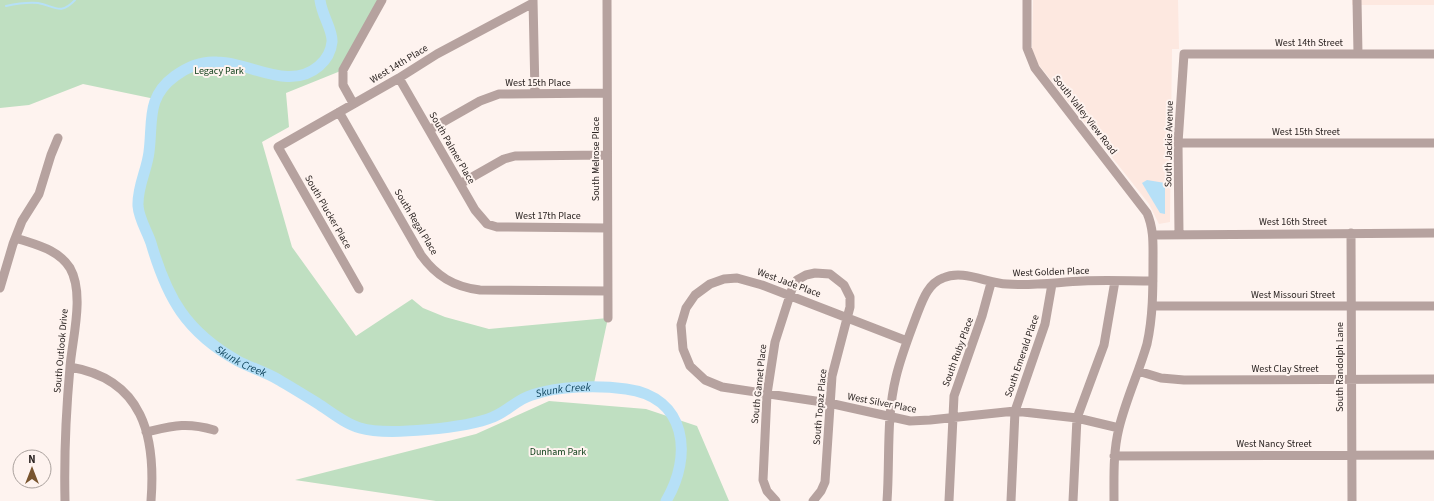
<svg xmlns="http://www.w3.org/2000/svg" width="1434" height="501" font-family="'Source Sans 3',sans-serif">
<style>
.built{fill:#fde8e0}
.green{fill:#bfdfc1}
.water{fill:#b6e0f7}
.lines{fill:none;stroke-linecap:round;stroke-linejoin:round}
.stream{stroke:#b6e0f7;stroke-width:2}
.river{stroke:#b6e0f7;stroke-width:11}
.minor{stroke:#b6a29f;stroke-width:9}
.labels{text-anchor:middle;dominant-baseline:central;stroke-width:4;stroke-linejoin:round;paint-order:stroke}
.street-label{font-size:10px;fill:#2c2523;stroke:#fef3ef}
.park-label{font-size:10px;fill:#093b14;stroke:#fef3ef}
.water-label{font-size:11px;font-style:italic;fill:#11465e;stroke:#fef3ef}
</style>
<rect width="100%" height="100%" fill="#fef3ef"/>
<path class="built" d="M1033,0H1178L1179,49H1172L1170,222L1159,224L1149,204L1035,60L1032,49Z
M1352,0H1434V5H1352Z"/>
<path class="green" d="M0,0H382L343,70L286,93L289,127L262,142L292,247L356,336L412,299L423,308L445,317L489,329L608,318L593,388L554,389L529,395L511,405L497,416L477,423L380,432L358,428L273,376L238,360L207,341L190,325L171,297L157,267L150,240L138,210L142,179L149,154L155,99L83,84L29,105L0,108Z
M549,401L646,409L697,426L729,501H436L295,480L476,434Z"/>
<path class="water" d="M1147,180L1165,183V214L1160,213L1142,183Z"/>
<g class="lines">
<path class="stream" d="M6,6C15,4 28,2 38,3C55,6 60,16 75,0"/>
<path class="river" id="s1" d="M320,0C322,16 333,30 332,42C331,52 326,60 319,66C289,92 250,62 217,62C202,61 187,67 175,76C146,97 153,121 149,152C147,170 137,187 138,206C139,219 147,231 151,243C167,298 186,332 238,361C251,368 266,372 279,380C291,387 304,395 317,403C331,412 345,424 360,428C387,436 467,428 493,417C507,412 517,399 532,395C558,386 598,385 626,389C687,397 693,456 666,501"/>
<path class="minor" d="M533,0L535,93
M607,0L608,318
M1027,0V48L1035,68L1147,213C1154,229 1153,245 1153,261C1153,289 1153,317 1147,344C1139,372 1126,399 1119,428C1113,452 1114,476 1114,501
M1357,0L1358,54
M399,78L475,210L487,224L497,227L607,228
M353,103L343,85V70L382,0
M339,112L421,255C436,276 454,287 480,290L608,291
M429,130L480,101L499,94L607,93
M1178,143H1434
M460,184L504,159L515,156L607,155
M1351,233L1352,501
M1179,234L1178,143L1184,54H1434
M1153,235L1434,233
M16,238C36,245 58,249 70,268C85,294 72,340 70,367C66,411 64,457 65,501
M0,288L13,244L22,221L39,194L51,155L58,138
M359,289L278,147L399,78L437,54L533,3
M1152,306H1434
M907,341L762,285L737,278L724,279L710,284L695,295L686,308L681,325L683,349L690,366L705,380L722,387L829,403L910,421L930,420L1015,411L1077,418L1119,428
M70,367C143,379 156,436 151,501
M1138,371L1161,378L1184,380L1434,379
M146,432C173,426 186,422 214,430
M1114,456L1434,455
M776,501L767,491L763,480L767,394L775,342L792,289L797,280L806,275L815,273L830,274L844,285L850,297V307L832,376L825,482L821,491L813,501
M887,501C890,460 886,417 896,377C901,356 909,336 916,317C922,302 927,284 943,278C963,269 986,283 1007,284C1033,286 1058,282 1083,281C1106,280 1130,281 1153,281
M949,501L954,396L982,316L991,283
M1011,501L1015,411L1045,324L1052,284
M1073,501L1077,418L1104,345L1115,281"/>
</g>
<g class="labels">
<g class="street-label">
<text x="1309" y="43">West 14th Street</text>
<text transform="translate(399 64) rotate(-31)">West 14th Place</text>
<text x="538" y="83">West 15th Place</text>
<text transform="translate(1085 115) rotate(52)">South Valley View Road</text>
<text x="1306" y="132">West 15th Street</text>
<text transform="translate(1169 144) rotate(-89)">South Jackie Avenue</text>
<text transform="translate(452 148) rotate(60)">South Palmer Place</text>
<text transform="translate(596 159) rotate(-90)">South Melrose Place</text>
<text transform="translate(328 212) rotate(60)">South Plucker Place</text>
<text x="548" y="216">West 17th Place</text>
<text transform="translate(416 222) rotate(59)">South Regal Place</text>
<text x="1293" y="222">West 16th Street</text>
<text transform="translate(1051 272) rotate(-2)">West Golden Place</text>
<text transform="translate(789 283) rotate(20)">West Jade Place</text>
<text x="1293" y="295">West Missouri Street</text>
<text transform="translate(61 351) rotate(-85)">South Outlook Drive</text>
<text transform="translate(958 352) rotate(-70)">South Ruby Place</text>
<text transform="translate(1022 356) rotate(-71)">South Emerald Place</text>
<text transform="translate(1340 367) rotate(-90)">South Randolph Lane</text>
<text x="1285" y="369">West Clay Street</text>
<text transform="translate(759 384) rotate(-84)">South Garnet Place</text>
<text transform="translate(882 403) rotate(11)">West Silver Place</text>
<text transform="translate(820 407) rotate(-85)">South Topaz Place</text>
<text x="1274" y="444">West Nancy Street</text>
</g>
<g class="park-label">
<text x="219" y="71">Legacy Park</text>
<text x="558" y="452">Dunham Park</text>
</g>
<g class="water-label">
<text stroke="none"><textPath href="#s1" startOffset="556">Skunk Creek</textPath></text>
<text stroke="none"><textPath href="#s1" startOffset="904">Skunk Creek</textPath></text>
</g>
</g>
<g transform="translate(32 469)"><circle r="19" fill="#fef3ef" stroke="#aaa19d"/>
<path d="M0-3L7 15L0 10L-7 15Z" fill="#78542e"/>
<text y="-6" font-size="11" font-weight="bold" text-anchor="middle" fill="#2c2523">N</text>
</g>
</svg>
